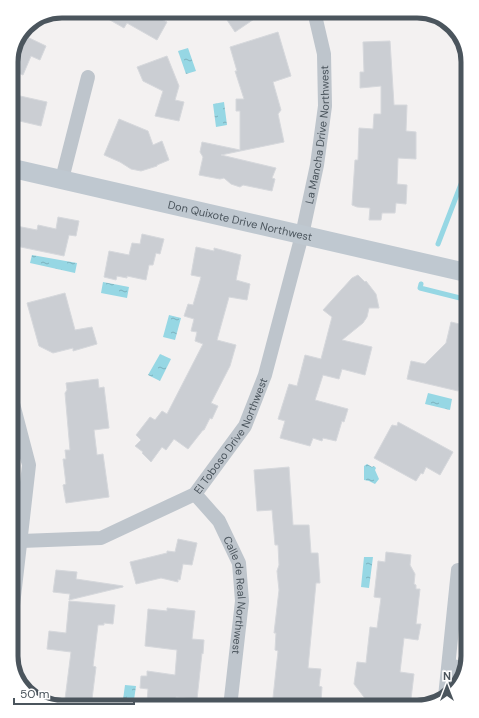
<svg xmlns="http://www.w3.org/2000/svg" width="479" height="718" font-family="'DM Sans',sans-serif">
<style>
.grass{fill:url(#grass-dots)}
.water{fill:url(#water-ripples)}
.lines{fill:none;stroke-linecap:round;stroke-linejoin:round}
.stream{stroke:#96d7e4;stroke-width:5}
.building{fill:#cbced3;stroke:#d6d8dc}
.street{stroke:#bec5cc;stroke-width:14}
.secondary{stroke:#bfc8d0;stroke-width:19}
.labels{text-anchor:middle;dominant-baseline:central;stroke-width:3.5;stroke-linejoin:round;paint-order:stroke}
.street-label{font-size:11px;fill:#4b555d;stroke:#fff}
.rim{fill:none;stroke:#4b555d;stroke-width:5}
</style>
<defs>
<pattern id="grass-dots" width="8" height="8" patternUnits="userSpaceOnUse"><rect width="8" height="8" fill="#c5ebd2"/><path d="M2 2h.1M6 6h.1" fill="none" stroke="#a2c1ae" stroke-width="1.8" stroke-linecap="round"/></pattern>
<pattern id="water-ripples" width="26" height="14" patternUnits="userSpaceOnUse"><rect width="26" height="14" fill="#96d7e4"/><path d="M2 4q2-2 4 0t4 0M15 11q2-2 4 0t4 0" fill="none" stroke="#7cb1bc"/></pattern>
</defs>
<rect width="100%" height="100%" fill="#f3f1f1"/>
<path class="grass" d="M468,432V540L459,539L465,442Z"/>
<path class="water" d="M188,48L196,71L186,74L178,51Z
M224,102L227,125L216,127L213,104Z
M32,255L77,263L75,273L30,263Z
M103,282L129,287L127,298L101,293Z
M169,315L181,318L175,340L163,337Z
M160,354L171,359L160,381L148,375Z
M428,393L452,399L450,410L425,404Z
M367,464L372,467L374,466L376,468L375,470L379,479L375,484L369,481L364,480V466Z
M364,557H373L369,588L361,587Z
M125,685L136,686L133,707H122Z"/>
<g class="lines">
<path class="stream" d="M438,244L468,166
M421,284L420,288L468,300"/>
</g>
<path class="building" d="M94,11H146L167,22L157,40L127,23L124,28Z
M221,11H266L235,32Z
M278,32L291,76L273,82L281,110L278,114L284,142L221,155L276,168L272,178L275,179L272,191L243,185L240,187L231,184L224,178L220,179L199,175L203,157L200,152L202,142L240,150V111H236V99H244L235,71H237L230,47Z
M23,35L46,46L40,60L31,56L23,75L11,70V59Z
M390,41L394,105H407L406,131L416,132V159L398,158L397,184L407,185L406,204L396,203L395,213H382L381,220H369L370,208L357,207L352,205L355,160H358L359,128L373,129L374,114H381V86L360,88V72H364L363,42Z
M167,56L179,86L175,100L184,102L179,121L155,116L163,91L143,81L137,67Z
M11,94L47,102L41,126L11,119Z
M119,119L148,131L153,145L162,141L169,160L157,165V166L141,171L131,169L120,162L104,155Z
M58,217L79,221L76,236L69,235L64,256L11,245V225L37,230L38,225L56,229Z
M142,234L164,239L160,254L156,253L153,265H149L146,280L127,276V278L117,276L116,280L104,277L109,251L129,255L132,243L140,244Z
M196,247L214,251V248L241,255L236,280L250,284L247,300L229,297L217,340L236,345L230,366L211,403L218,406L212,419L210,418L204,430H203L188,449L174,439L166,450L162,447L151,462L142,453L143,452L135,446L141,440L136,435L150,417L155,420L162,411L167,414L203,344L195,341L197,332L191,331L194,319L184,316L188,304L193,305L201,277L191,275Z
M358,275L365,282L366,281L376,294L379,308H369L367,317L363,323L342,340L372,347L365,375L342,369L339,379L323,375L315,400L348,409L344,422L342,421L336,441L323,438L322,441L313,438L310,446L280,438L285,421L278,419L289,384L297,386L305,355L321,359L332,317L323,310L352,278Z
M65,293L75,330L92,327L97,344L73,351V348L53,353L39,346L27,303Z
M451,322L468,326V362H465L458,391L407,379L411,361L425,364L446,343Z
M98,379L99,388L104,387L109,428L94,430L97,455L103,454L109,497L66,503L63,485L66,484L63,459H66L65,450H70L65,393L67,390L66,383Z
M398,422L453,452L440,475L426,467L423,474L421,473L416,481L374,458L392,425L397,426Z
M289,467L293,525H309L311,553H318L320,583H316L308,668L321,669L319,686L322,687L321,701L317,700L316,707H272L278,651L275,650L276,633H274L279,590L277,571L279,565L278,545H275L272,510L257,511L254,470Z
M178,539L197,543L192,565L183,564L180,580L178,579V582L161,578L136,584L130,562L167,553V551L175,552Z
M386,552L411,555L410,565L415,574L414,584L416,585V589H420L416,624H421L418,640L404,638L400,672L414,674L410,707H380L375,701L370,705L354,684L357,662L366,663L370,627L377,628L381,598L374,597L378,561L385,562Z
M56,570L77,572L76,579L123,586V587L69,600L70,594L53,592Z
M69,601L115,605L113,624L104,623V625H98L93,666L96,667L91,707H64L71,652L47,649L49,631L66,633Z
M167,608L195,611L192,639L204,640L203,654L202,653L197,699L176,697L175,707H154V703L147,702L148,689L140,688L141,676H147V671L175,675L177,650L145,646L148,609L167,611Z"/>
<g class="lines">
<g class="street">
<path d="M62,179L88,77"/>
<path id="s1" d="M195,494L219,521L239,563L242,601L230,707"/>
<path id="s2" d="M11,539L21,541L101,538L195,494L245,426L265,375L302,235L317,165L325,106L324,54L314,11"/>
<path d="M11,623L29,465L11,396"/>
<path d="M449,665L465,669"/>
<path d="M445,697L458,570"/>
</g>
<path class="secondary" id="s3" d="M11,168L468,273"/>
</g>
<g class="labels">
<g class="street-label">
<text stroke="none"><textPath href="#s2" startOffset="580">La Mancha Drive Northwest</textPath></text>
<text stroke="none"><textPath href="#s3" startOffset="235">Don Quixote Drive Northwest</textPath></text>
<text stroke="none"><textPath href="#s2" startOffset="263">El Toboso Drive Northwest</textPath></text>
<text stroke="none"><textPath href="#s1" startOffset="114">Calle de Real Northwest</textPath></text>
</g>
</g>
<path d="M0 0H479V718H0ZM62 18H417A44 44 0 0 1 461 62V656A44 44 0 0 1 417 700H62A44 44 0 0 1 18 656V62A44 44 0 0 1 62 18Z" fill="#fff" fill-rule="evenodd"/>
<path class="rim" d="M62 18H417A44 44 0 0 1 461 62V656A44 44 0 0 1 417 700H62A44 44 0 0 1 18 656V62A44 44 0 0 1 62 18Z"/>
<g transform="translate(447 686)" stroke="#ffffff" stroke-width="3" paint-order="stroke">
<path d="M0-3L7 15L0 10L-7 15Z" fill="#4b555d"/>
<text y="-6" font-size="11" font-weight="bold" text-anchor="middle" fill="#4b555d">N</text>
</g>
<path d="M14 698v6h120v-6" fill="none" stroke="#4b555d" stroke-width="2"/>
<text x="20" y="698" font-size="12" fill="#4b555d" stroke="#ffffff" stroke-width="3" paint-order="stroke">50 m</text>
</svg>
